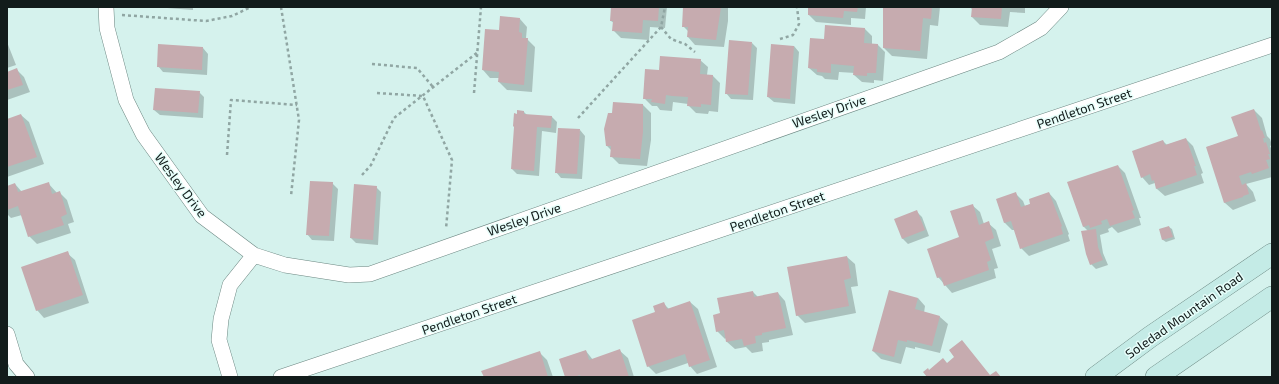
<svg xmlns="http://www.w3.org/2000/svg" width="1279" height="384" font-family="'Exo 2',sans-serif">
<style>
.shadow{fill:#0003}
.building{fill:#c6abaf}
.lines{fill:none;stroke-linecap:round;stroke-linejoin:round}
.street-casing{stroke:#6c8782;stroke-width:16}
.secondary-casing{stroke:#6c8782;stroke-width:22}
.path{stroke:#90a6a3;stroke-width:2.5;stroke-dasharray:3 3;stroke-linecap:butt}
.street{stroke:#fff;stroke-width:15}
.secondary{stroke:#c4ebe6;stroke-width:21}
.labels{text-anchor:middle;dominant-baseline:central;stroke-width:3;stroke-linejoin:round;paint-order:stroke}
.street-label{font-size:13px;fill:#121c1b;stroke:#e7fefa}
</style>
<rect width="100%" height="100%" fill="#d5f2ed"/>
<path class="shadow" d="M154,7H193V10Z
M621,7H667L665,28L650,27L649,40L621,38L613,30L614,23L611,21Z
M684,7H728V21L724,47L695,45L688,37V31L683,26Z
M809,7H866L865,19L851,18V25L816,22L809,15Z
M884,7H940L938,26L930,25L927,59L892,56L884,48Z
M970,7H1025V13L1010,12L1008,27L980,25L972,17L973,10Z
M520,19L527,27L526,38L535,47L532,92L507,90L499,82L500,78H490L483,70L500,32Z
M865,29L872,36V44L878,45L885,52L883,81L874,80V83L862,82L854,75L855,73L839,72L838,80L825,79L822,76L817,75L809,68L825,40Z
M7,42L16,65L7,68Z
M752,43L757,48L753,100L731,99L726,93Z
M794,46L799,52L795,104L774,102L768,97Z
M203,48L208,54L207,75L163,72L158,66Z
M700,60L708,67L707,75L713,76L720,83L718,112L709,111L708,114L696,113L688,105V104L673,102L672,111L660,110L657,106H652L644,98L660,71Z
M17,70L24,77L30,92L7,100V73Z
M199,92L204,97L203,118L160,115L154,110Z
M643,105L651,113V140L647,166L619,164L611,156V150L607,146L613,114Z
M1254,110L1262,118L1267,136L1270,139L1272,145L1270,146L1272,150V177L1246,184L1253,192L1256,201L1233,210L1225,203L1207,147L1239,137Z
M524,112L527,115L552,117L557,122L556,133L542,131L539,176L517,174L512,169L515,127L518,115Z
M21,115L29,122L44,164L7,177V120Z
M580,130L585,136L582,179L561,178L556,172Z
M1186,139L1193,146L1203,173L1201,174L1204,183L1165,196L1157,189L1155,183L1149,185L1142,177L1163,141L1167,145Z
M1118,166L1125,173L1141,218H1139L1141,225L1118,233L1112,227L1108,229L1109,232L1100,235L1103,253L1108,265L1096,269L1091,264L1088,231L1084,227L1068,183Z
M48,183L57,193L59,192L67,200L74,222L68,224L71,233L37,244L29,236L22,215L11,218L7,214V187L15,184L22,192Z
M332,183L338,189L334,241L312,240L307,234Z
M376,187L381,192L378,245L356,243L351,238Z
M1049,193L1056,201L1069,234L1068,235L1070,241L1029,256L1021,248L1015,230H1012L1005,223L997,200L1016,194L1023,201L1025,206L1031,204Z
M972,205L980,212L984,224L988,223L996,230L1001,246L992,249L998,268L994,269L996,278L952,293L938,277L961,238Z
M916,211L922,217L929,236L908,244L903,239L895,220Z
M1169,227L1172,229L1175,239L1166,242L1163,240L1160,230Z
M67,253L75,260L89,303L44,318L37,310Z
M847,257L855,264L858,286L851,287L856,313L805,323L797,315Z
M753,292L758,297L778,293L785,301L793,335L769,340V342L762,343L763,351L752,353L746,347L735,349L727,342L726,338L725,339L717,331L721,314Z
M918,298L925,306L924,313L940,317L948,324L940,353L915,347V349L906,347L901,364L881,359L873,351Z
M690,302L698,309L717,367L697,374L690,366L688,363L656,374L648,366L657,313L664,304L669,309Z
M586,351L593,360L620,351L628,358L634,377H566Z
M540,353L547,360L553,377H485Z"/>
<path class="building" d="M611,7H659L658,21L643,20L642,33L612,31L613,21H610Z
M683,7H721L716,40L687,37L688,27H682Z
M808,7H858L857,12L844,11L843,18L808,15Z
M883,7H932L931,19L923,18L920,51L883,48Z
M972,7H1002L1001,19L971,17Z
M500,16L520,18L519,32L522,33V38H528L524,85L498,82L499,72L482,70L485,29L499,30Z
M825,25L865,28L864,43L878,44L876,73H867V76L853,75L854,66L831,64V73L817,72V69L808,68L810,38L824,39Z
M729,40L752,42L748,95L725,94Z
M158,44L203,47L202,70L157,67Z
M771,44L794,46L790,99L767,97Z
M660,56L701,59L700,74L713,75L711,105L701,104V107L687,106L688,97L672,96L666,95L665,104L651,102L652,99H643L645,69L659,70Z
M17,68L23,85L7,90V72Z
M155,88L200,91L198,113L153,110Z
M613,102L643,104V132L640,159L610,157L611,146H606L604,129L608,113H612Z
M1254,109L1261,131L1262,130L1265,138H1263L1264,143L1266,142L1270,154H1268L1270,159L1266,160L1269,168L1252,174L1251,172L1239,176L1242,185L1246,183L1249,194L1243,196V197L1224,203L1206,147L1238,136L1231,117Z
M517,110L524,111V114L552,116L551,128L537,127L534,171L511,169L514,127L513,126L514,113L517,114Z
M21,114L37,157L7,167V119Z
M558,128L580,129L577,174L555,173Z
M1186,138L1196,166H1194L1197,175L1156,189L1154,180L1152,181L1150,174L1141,178L1132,151L1163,140L1165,145Z
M1118,165L1134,210L1132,211L1135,218L1110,226L1107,219L1101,221L1102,224L1090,228L1089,225L1083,227L1067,182Z
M310,181L333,182L329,236L306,235Z
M49,182L52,194L60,191L67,214L61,217L64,225L28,237L18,206L7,210V186L15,183L18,192Z
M354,184L377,186L373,240L350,238Z
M1016,192L1021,207L1030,204L1029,199L1049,192L1062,226L1061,227L1063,234L1020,249L1011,221L1004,223L996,199Z
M973,204L979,225L989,221L994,238L985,242L991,260L987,262L989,270L944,286L941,277L937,278L927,249L959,237L950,211Z
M917,210L925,230L902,239L894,219Z
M1169,226L1173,237L1162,240L1159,229Z
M1096,229L1098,247L1103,260L1090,265L1086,254L1081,231Z
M68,251L83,295L36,311L21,267Z
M847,256L851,278L844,280L849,306L796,316L787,267Z
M889,290L918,298L915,309L940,316L932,346L907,340V342L898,340L894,357L872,351Z
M753,291L754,297L778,292L786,328L762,333V335L755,336L756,343L744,346L742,339L726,342L724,330L716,332L713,315L720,313L717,298Z
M690,301L710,360L689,367L685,354L647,367L632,320L655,312L653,306L664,302L667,309Z
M962,340L990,375L996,371L1001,377H927L923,372L928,368L929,370L943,358L947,363L954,357L949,350Z
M620,349L629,377H581L580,375L574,377H565L559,359L586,350L589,360Z
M540,351L548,377H484L481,371Z"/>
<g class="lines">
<g class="street-casing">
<path id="street" d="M106,7L107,28L126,100L143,134L202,216L254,255L285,265L349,275L370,274L999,52L1041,28L1061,7
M7,334L16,364L27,377
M230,377L219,340L221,319L230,285L254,255
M281,377L1272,45"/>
</g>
<g class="secondary-casing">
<path id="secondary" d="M1096,377L1150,337L1272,254
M1156,377L1272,297"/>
</g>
<path class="path" d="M281,7L299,120L291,196
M122,15L206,21L232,16L251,7
M661,27L671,39L685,44L695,52
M780,39L793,35L799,24L797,7
M372,64L417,68L433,87
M377,93L423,96L452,160L446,229
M474,93L481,7
M578,118L661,27L665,7
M227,155L231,100L297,105
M362,175L371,165L394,118L478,52"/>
<use href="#street" class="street"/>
<use href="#secondary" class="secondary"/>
</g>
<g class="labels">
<g class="street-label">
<text transform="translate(1084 108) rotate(-19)">Pendleton Street</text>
<text transform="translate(829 111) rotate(-19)">Wesley Drive</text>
<text transform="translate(181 185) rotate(53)">Wesley Drive</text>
<text transform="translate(777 211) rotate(-19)">Pendleton Street</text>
<text transform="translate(524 219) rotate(-19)">Wesley Drive</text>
<text transform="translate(469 314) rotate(-19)">Pendleton Street</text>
<text transform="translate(1184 315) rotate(-35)">Soledad Mountain Road</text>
</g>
</g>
<rect width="1279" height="384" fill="none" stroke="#121c1b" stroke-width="16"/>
</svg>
